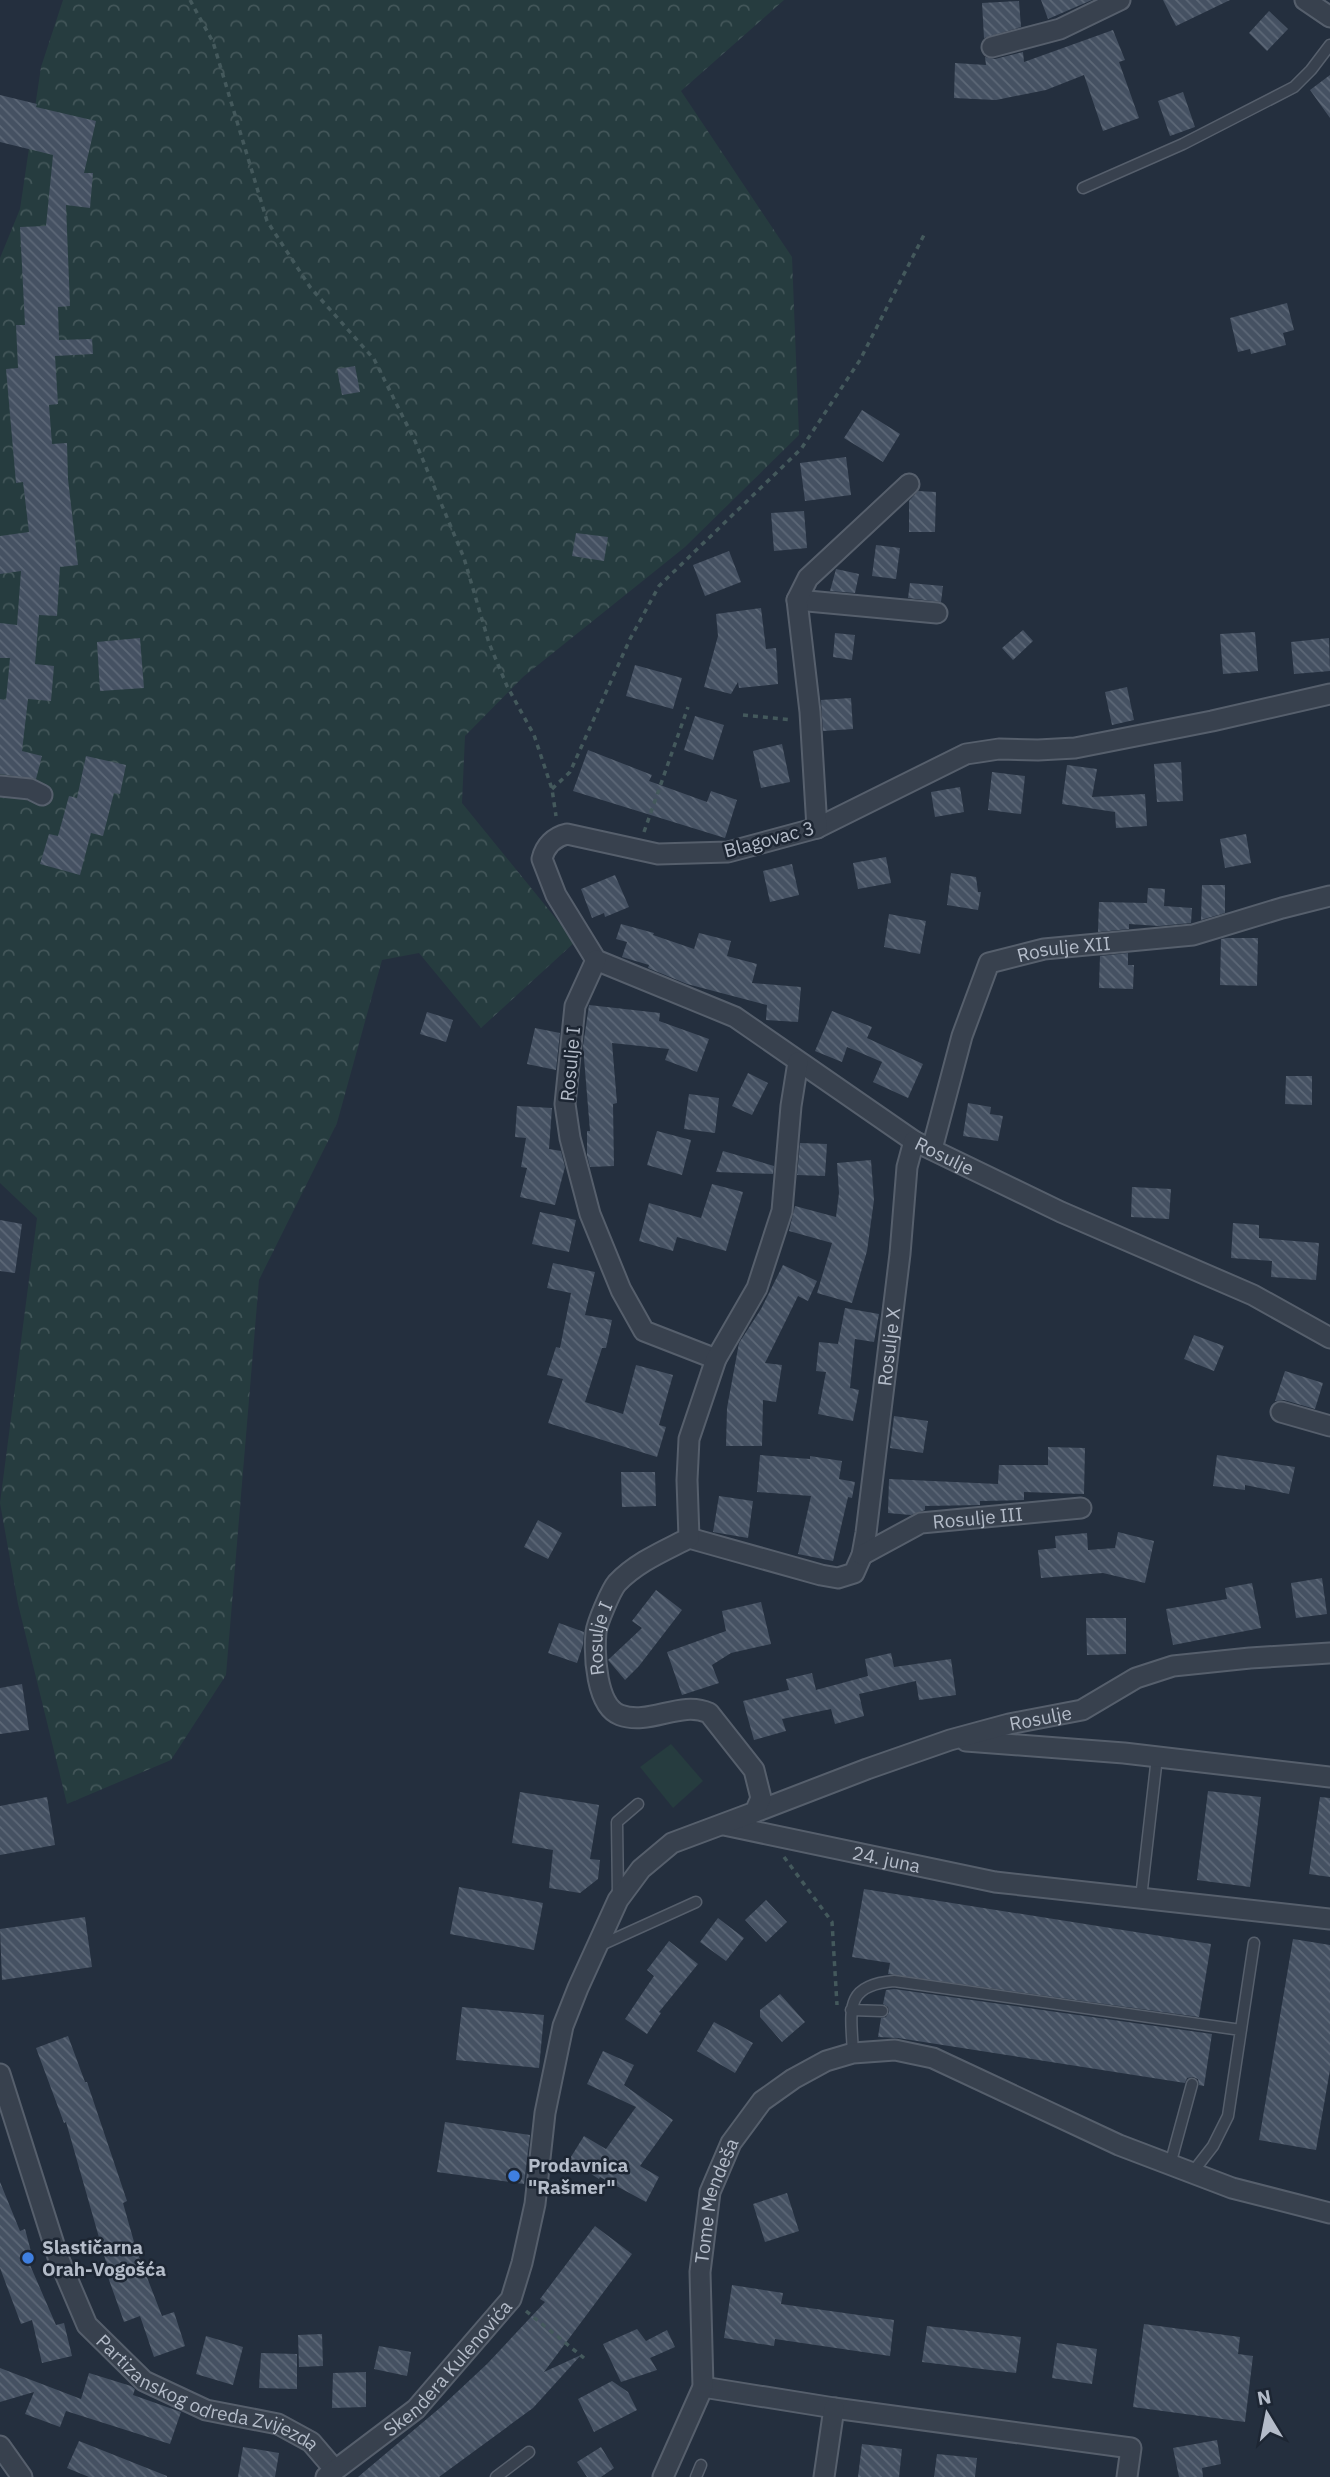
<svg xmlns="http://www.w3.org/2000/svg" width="1330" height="2477" font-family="'IBM Plex Sans',sans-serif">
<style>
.forest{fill:url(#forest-crowns)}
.park{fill:#263c3f}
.building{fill:url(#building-back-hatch)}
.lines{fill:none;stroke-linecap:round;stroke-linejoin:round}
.service-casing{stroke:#565f6c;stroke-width:13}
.minor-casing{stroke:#565f6c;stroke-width:23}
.path{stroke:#44595c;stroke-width:3.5;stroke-dasharray:5 5;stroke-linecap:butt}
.service{stroke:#38414e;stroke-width:10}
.minor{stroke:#38414e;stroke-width:19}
.shop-dot{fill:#3f7fe0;stroke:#1d2633;stroke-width:2.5}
.labels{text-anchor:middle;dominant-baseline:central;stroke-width:5;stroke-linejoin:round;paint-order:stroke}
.street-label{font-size:19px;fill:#b4bcc9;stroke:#1d2633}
.poi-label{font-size:19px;font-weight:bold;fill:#b4bcc9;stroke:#1d2633;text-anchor:start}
</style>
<defs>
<pattern id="forest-crowns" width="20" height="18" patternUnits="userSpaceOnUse" patternTransform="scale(1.75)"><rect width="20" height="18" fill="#263c3f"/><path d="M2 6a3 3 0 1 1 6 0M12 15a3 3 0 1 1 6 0" fill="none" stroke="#435659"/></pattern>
<pattern id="building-back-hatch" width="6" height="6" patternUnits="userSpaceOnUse" patternTransform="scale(1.75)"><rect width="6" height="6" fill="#455162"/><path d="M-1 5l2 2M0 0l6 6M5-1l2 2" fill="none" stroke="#5d6877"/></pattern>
</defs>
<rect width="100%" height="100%" fill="#242f3e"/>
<path class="forest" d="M63,0H784L681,91L792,257L799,435L685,547L523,677L465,736L462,803L575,942L481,1028L419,953L382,960L337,1123L259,1280L226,1675L171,1760L67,1804L18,1604L0,1503L37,1218L0,1183V258L20,209L41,67Z"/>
<path class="park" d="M671,1744L703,1781L673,1808L640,1767Z"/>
<path class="building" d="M1041,0H1092L1048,19Z
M1163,0H1230L1176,26Z
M1019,1L1021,27L984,38L982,3Z
M1269,11L1288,29L1267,51L1249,33Z
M1113,30L1125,60L1119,62L1139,118L1103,131L1084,75L1046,90L996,100L954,98L955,63L986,65L985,57L995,59L1023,52L1024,62Z
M1330,75V118L1310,90Z
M1183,92L1195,127L1170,136L1158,101Z
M0,95L37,104L36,107L96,121L84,173H93L90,208L66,205L70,306L58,307L59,340L92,339L93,354L55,356L58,404L49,405L52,444L67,443L68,479L78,565L60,567L57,616L39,615L35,664L54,666L51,701L28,699L22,751L42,756L36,779L0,774V699L6,700L10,658H0V623L17,625L21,571L0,574V536L29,532L23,482L16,483L6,369L18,368L16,325H25L20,227L46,226L53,155L0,142Z
M1287,303L1294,330L1283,333L1286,345L1251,354L1250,349L1238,352L1230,318Z
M355,366L360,392L342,395L337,369Z
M862,410L900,434L883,462L844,438Z
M846,457L851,495L805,501L800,463Z
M918,491L936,492L935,532H909V501Z
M804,511L807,548L774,551L771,513Z
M576,533L608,537L604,561L572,556Z
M876,545L900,548L896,579L872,576Z
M729,551L741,582L705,596L693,565Z
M836,569L859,574L855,593L830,591Z
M910,583L943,586L941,602L908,598Z
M761,608L766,649L776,648L778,684L739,688L738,682L731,694L704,687L718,636L716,614Z
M1023,630L1033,641L1013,660L1002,648Z
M1255,632L1258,671L1223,674L1220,634Z
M835,633L855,635L852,660L833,657Z
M140,638L144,688L100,691L97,642Z
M1329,638L1330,671L1294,674L1291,642Z
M635,665L682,678L673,709L626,696Z
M1127,687L1134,720L1112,725L1105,692Z
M851,698L853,729L823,731L821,700Z
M695,716L724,725L713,760L684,750Z
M782,744L790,782L761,788L753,751Z
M588,750L652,775L649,781L707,802L711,791L737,800L725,838L573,791Z
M86,756L126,765L120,794L114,793L103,836L91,833L80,875L40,864L49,834L58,836L69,796L77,798Z
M1181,762L1183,801L1157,802L1154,764Z
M1067,765L1097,769L1092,797L1145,794L1147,826L1116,828L1115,812L1062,804Z
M992,772L1025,776L1021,814L988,810Z
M960,787L964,812L935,817L931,792Z
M1246,834L1251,863L1225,868L1220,839Z
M886,857L891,883L858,889L853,863Z
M792,864L799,895L770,902L763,871Z
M951,873L976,877L978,892H981L978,910L947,905Z
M615,875L629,907L605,917L604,913L592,918L581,889Z
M1202,885H1225V913L1201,920Z
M1148,888L1165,889L1164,906L1192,908L1191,923L1159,926L1129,924V929L1098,932L1099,902L1147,903Z
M889,914L926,921L920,954L884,947Z
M621,924L654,933L653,935L694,949L699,933L731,941L727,956L757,964L752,983L801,987L798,1022L766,1020L767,1005L687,984L648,968L649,965L622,957L627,942L616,939Z
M1227,938H1258L1257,986L1220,985L1221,939Z
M1128,953V965H1134L1133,989L1099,988L1100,956Z
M589,1005L660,1013L659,1021L709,1039L697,1072L665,1060L669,1049L612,1043L617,1103L613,1104L614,1166L590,1167L587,1155V1131H590L583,1046Z
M832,1011L872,1027L867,1038L923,1064L908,1098L873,1082L882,1062L847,1047L842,1062L815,1051Z
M427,1012L453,1020L446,1042L420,1034Z
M535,1028L560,1033L556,1070L527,1064Z
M748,1073L768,1083L752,1115L732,1106Z
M1286,1076H1312V1105L1285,1104Z
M689,1094L719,1098L715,1133L684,1129Z
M968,1103L991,1107L990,1114L1003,1116L998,1141L963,1136Z
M517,1106L552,1108L549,1149L561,1151L565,1167L555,1205L520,1197L527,1168L521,1167L526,1138L515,1137Z
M657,1131L691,1140L682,1175L647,1165Z
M800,1143L827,1144L825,1176L797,1175Z
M723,1151L774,1166L773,1174L716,1172Z
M871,1160L874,1200L867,1251L852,1303L817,1293L832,1243L789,1231L795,1206L836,1217L839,1193L837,1163Z
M712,1184L743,1192L726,1251L677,1237L673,1251L639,1241L649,1203L701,1218Z
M1132,1187L1171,1189L1169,1219L1131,1217Z
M540,1212L576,1220L569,1252L532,1244Z
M0,1220L22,1224L15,1273L0,1271Z
M1233,1223L1259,1225V1238L1319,1243L1316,1280L1271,1277L1272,1261L1231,1258Z
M553,1263L595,1272L585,1315L612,1320L606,1348H602L585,1402L623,1414L636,1365L673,1375L659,1425L666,1427L657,1457L548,1423L563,1379L547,1375L556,1347L560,1348L571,1293L547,1288Z
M783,1265L817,1281L808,1301L798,1296L765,1363L782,1365L776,1402L763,1400L762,1446H726L727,1408L739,1343L761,1309Z
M845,1308L879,1314L874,1342L855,1339L850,1388L859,1390L853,1421L818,1414L826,1372L816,1371L819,1342L838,1344Z
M1194,1335L1224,1346L1214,1371L1184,1359Z
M1285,1371L1323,1383L1315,1409L1284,1400L1275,1401Z
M894,1416L928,1421L923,1453L890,1448Z
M1048,1447L1085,1448L1084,1494L1024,1492V1500L980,1501V1505L925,1506V1510L911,1515L888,1513L889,1479L998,1484L999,1465H1048Z
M760,1455L810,1459V1456L842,1461L839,1479L855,1482L852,1498L848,1497L833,1561L798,1554L811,1496L757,1492Z
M1217,1455L1295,1467L1289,1494L1245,1485V1490L1213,1486Z
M621,1472H655L656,1506L622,1507Z
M719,1496L753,1501L748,1538L713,1532Z
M538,1520L562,1533L548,1559L524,1547Z
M1118,1532L1154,1541L1145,1583L1103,1573L1041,1578L1038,1550L1056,1548L1055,1536L1087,1533L1088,1550L1115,1548Z
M1322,1578L1327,1614L1296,1618L1291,1583Z
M1252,1583L1261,1628L1173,1645L1166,1609L1227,1599L1225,1588Z
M656,1590L682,1610L639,1666L625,1680L608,1660L642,1628L632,1621Z
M761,1602L771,1644L731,1653L712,1665L719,1683L682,1695L667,1652L726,1631L722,1611Z
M1086,1618H1126V1654L1087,1655Z
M559,1623L584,1632L583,1645L577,1663L548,1653Z
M891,1653L894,1667L951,1659L956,1695L919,1700L916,1681L859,1694L864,1716L835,1724L831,1709L782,1719L786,1731L754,1740L743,1701L789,1690L786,1679L812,1673L816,1690L868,1676L865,1659Z
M22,1684L29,1730L0,1734V1688Z
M1208,1791L1261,1797L1250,1887L1197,1880Z
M520,1792L599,1805L590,1859L600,1860L598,1879L580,1893L549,1888L553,1850L512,1843Z
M47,1797L55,1845L0,1855V1806Z
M1320,1797L1330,1798V1877L1309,1874Z
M459,1887L543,1903L534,1950L450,1934Z
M864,1889L1211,1944L1199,2017L888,1974L890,1963L852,1957Z
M766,1900L787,1922L766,1942L745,1920Z
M85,1917L92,1967L2,1980L0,1929Z
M718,1918L744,1938L726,1961L700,1942Z
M1293,1939L1330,1945V2070L1316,2150L1259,2140Z
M669,1941L698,1964L659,2012L661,2013L647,2034L625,2019L654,1976L647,1970Z
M894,1989L1212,2034L1204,2086L1199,2085L1198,2079L1193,2077L1187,2078L1185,2083L898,2038L878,2037L881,2018L886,2017L889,2012L888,2007L883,2004L886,1990Z
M780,1994L805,2022L782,2042L760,2017V2010Z
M462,2007L544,2015L539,2068L456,2060Z
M714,2022L753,2043L735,2073L697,2051Z
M68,2036L85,2082H87L127,2201L123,2203L136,2249L162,2316L174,2312L185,2346L154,2357L140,2316L124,2322L108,2277L110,2276L66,2122L64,2123L36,2048Z
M603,2051L634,2065L624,2085L673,2120L640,2166L659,2177L646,2202L600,2177L599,2179L569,2160L584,2136L606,2149L636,2107L587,2084Z
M445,2122L530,2135L524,2184L437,2172Z
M0,2182L20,2231L25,2229L34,2263L30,2265L56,2325L64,2323L72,2356L42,2363L32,2320L21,2324L0,2268Z
M787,2193L799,2231L765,2242L753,2204Z
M595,2226L632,2254L544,2372L581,2355L533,2408L439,2477H358L441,2407L487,2364L545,2302L540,2299Z
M732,2285L783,2293L781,2304L894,2320L890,2356L775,2339L774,2346L724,2338Z
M1144,2324L1240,2337L1238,2354L1253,2356L1245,2422L1133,2407Z
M927,2326L1021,2337L1016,2373L922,2362Z
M637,2329L646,2341L667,2330L675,2347L650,2358L657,2370L621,2382L603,2344Z
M322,2334L323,2366L299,2367L298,2335Z
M206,2336L243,2347L233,2385L196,2374Z
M1057,2343L1097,2349L1092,2384L1052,2378Z
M379,2346L411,2352L407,2376L374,2369Z
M261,2353L297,2354V2389L259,2388Z
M0,2368L81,2399L89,2373L131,2386L135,2389L133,2395L181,2412L170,2444L66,2411L60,2427L25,2414L34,2392L0,2402Z
M366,2372V2407L332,2408L333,2373Z
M612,2381L628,2392L637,2410L594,2432L578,2399Z
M1217,2440L1221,2464L1202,2468L1203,2477H1179L1173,2448Z
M79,2441L167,2476V2477H89L67,2468Z
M862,2444L902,2449L899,2477H858Z
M243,2447L279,2453L275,2477H238Z
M601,2447L614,2468L601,2477H587L577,2462Z
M937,2454L977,2458L975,2477H934Z"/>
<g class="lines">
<g class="service-casing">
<path id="service" d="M1083,188L1183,144L1294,87L1311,70L1330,45
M618,1896L617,1822L638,1804
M1141,1898L1157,1757
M601,1945L696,1902
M851,2010L882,2011
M853,2053C851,2011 843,1985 894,1981L1241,2030
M1170,2165L1192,2084
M1192,2173L1213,2146L1228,2116L1254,1943
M496,2477L529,2452
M696,2477L701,2465"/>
</g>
<g class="minor-casing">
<g id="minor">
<path d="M1305,0L1330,17"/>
<path d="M992,47L1060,29L1120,0"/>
<path d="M797,600L937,613"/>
<path id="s1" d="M1330,694L1212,721L1075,748L1038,750L999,749L966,754L817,828L728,852L658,854L567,834C554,837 545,846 542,859L556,895L596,960L735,1017L914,1141L1061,1212L1253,1295L1330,1338"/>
<path d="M0,786L30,789L42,795"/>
<path d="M817,828L810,712L797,600L808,578L909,484"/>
<path d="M596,960L575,1006L565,1104L570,1138L590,1214L621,1290L644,1331L716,1359"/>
<path id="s2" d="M932,1149L962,1036L989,963L1044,949L1193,935L1282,908L1330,896"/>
<path d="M1281,1412L1330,1426"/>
<path id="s3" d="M689,1538L821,1575L838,1578L854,1573L862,1555L866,1533L900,1254L907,1167L914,1141"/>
<path id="s4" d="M862,1555L921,1523L1081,1508"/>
<path d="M966,1741L1124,1753L1330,1777"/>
<path id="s5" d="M755,1812L867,1769L950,1740L1009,1724L1082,1710L1136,1678L1173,1666L1250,1658L1330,1653"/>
<path id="s6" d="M724,1825L995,1882L1330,1919"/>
<path id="s7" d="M0,2074L58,2257L87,2325L144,2381L206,2410L278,2424L311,2442L335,2470"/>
<path d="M703,2387L834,2408L1131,2448L1127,2477"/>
<path d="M0,2446L22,2477"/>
<path id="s8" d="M326,2477L416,2409L511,2299L522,2263L535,2204L545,2113L563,2026L578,1988L618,1900L641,1869L672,1843L755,1812L761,1798L754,1770L709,1713C680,1700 650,1726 620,1715C596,1706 594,1655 596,1632C597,1623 611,1590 617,1583C637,1562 664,1551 689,1538L687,1480L689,1439L716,1359L757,1288L782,1211L791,1106L798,1062"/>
<path id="s9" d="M663,2477L703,2387L700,2272L710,2192L731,2143L762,2101L793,2079L826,2061L853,2053L895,2050L933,2058L1119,2145L1232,2188L1330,2213"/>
<path d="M824,2477L834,2408"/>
</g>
</g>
<path class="path" d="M190,0L213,42L267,221L310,287L374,359L415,441L464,558L489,643L507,686L534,735L552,789L556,816
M743,715L792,720
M552,789L570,772L630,639L659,586L801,449L860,360L926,231
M644,832L688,707
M784,1857L832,1922L837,2005
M526,2311L584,2358"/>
<use href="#service" class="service"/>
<use href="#minor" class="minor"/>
</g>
<g class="shop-dot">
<circle cx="514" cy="2176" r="7"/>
<circle cx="28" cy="2258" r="7"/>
</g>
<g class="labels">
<g class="street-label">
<text transform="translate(769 839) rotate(-15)">Blagovac 3</text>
<text stroke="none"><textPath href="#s2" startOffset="271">Rosulje XII</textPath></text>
<text transform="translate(570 1064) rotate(-85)">Rosulje I</text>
<text stroke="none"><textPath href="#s1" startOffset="1346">Rosulje</textPath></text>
<text stroke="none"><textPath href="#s3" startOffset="401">Rosulje X</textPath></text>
<text stroke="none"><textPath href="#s4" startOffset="124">Rosulje III</textPath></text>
<text stroke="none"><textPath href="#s8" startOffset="1134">Rosulje I</textPath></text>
<text stroke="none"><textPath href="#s5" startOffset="301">Rosulje</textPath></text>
<text stroke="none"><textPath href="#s6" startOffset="166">24. juna</textPath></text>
<text stroke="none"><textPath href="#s9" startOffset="287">Tome Mendeša</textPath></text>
<text stroke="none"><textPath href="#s8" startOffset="164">Skendera Kulenovića</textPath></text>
<text stroke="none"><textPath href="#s7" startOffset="408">Partizanskog odreda Zvijezda</textPath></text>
</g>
<g class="poi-label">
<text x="528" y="2165">Prodavnica<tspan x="528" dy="22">"Rašmer"</tspan></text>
<text x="42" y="2247">Slastičarna<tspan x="42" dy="22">Orah-Vogošća</tspan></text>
</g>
</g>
<g transform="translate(1267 2414) rotate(350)" stroke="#1d2633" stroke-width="5" paint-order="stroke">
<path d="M0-5L12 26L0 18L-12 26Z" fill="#b4bcc9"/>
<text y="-10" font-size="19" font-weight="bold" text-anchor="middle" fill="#b4bcc9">N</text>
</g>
</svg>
